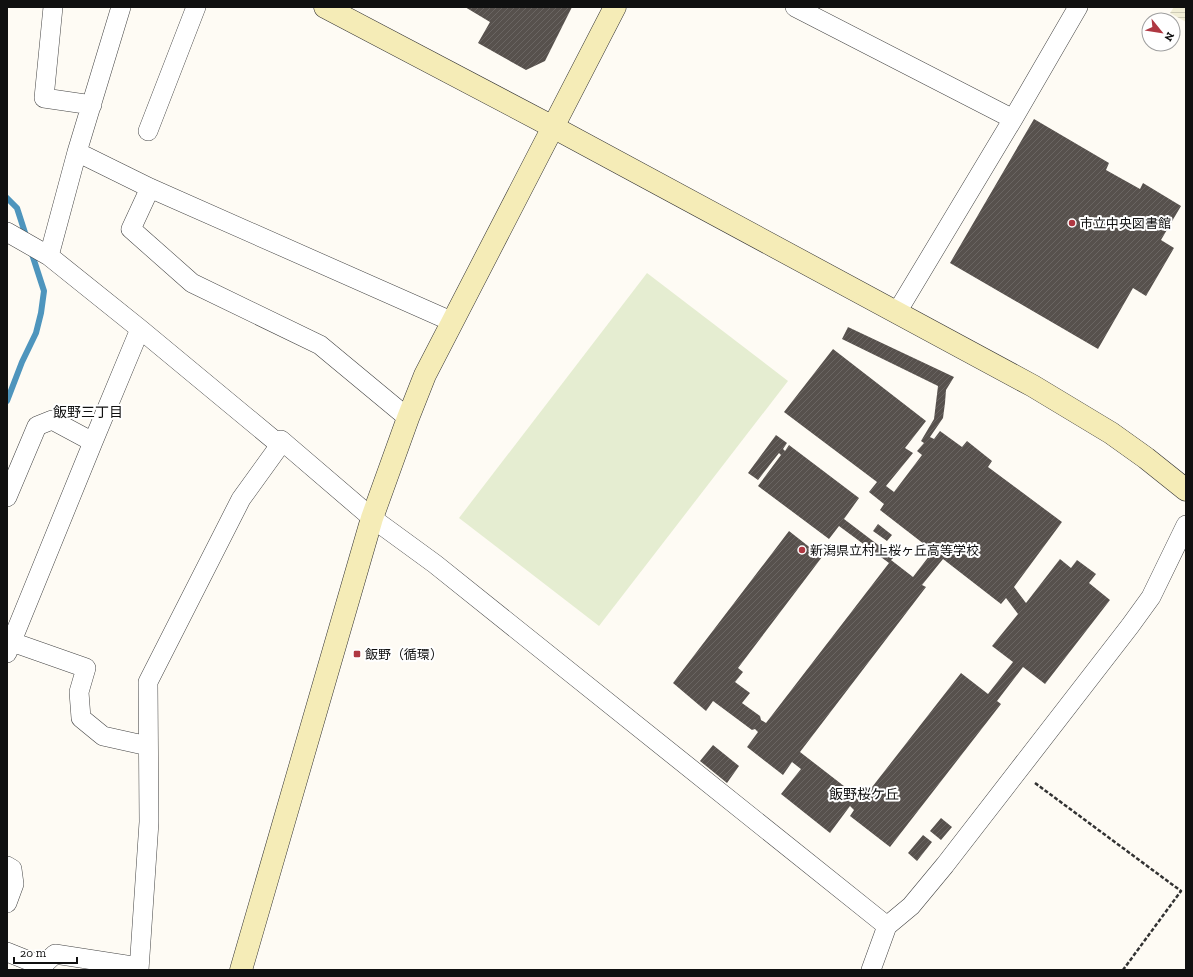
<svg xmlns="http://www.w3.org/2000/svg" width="1193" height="977" font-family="'Zilla Slab','Noto Sans JP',serif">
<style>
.farmland{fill:url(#farmland-rules)}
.pitch{fill:#e5edd1}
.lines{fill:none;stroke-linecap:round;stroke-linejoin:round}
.stream{stroke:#4e95bd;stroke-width:6}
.building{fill:url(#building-hatch);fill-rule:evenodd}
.street-casing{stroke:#434343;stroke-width:20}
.secondary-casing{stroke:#323232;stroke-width:23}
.path{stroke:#323232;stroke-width:2.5;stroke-dasharray:4 2;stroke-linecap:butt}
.street{stroke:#fff;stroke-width:19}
.secondary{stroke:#f5ecb7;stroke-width:22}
.poi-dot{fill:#af3842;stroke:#fff;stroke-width:1.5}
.labels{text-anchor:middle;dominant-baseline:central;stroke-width:4;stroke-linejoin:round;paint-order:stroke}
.poi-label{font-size:13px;fill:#101010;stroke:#fff;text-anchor:start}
.neighbourhood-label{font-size:14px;fill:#101010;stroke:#fff}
</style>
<defs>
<pattern id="farmland-rules" width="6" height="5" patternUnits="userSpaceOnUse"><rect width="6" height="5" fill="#f1eed6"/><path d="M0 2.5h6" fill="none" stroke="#cecbb7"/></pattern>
<pattern id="building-hatch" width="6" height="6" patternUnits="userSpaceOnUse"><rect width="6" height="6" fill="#57514d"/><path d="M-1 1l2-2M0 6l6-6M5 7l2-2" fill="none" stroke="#6a6562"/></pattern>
</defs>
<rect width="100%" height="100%" fill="#fefbf4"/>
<path class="farmland" d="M1174,7H1186V22L1170,13Z"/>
<path class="pitch" d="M647,273L788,381L599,626L459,518Z"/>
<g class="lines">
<path class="stream" d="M7,198L17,208L27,239
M7,401L22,362L36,333L41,313L44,291L31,251"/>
</g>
<path class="building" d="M465,7H572L545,61L526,70L478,43L490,22Z
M1034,119L1109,163L1106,170L1140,189L1143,183L1181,206L1161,240L1174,248L1146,296L1133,288L1098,349L950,263Z
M848,327L954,377L946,390L945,403L943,418L930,437L934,439L940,431L962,447L967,441L992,461L988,467L1062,522L1014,587L1026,603L1060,559L1071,568L1077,560L1096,574L1089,583L1110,600L1045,684L1023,667L997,701L1001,704L890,847L850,816L854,810L850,806L830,833L781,794L801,769L792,762L783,775L747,747L758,732L755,729L752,730L713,701L706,711L673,683L789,531L822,557L738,668L743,672L735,682L750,693L742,703L760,716L761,720L766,723L889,563L839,526L829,539L758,486L781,455L779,453L758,480L748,473L776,435L787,443L783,449L785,451L789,445L859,498L844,519L894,557L891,560L913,577L933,551L880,510L884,504L869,492L877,482L784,412L833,349L926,421L905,448L913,453L886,486L894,492L922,455L917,451L924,443L921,441L934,419L938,386L842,339ZM943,559L1001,604L1006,598L1018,614L992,646L1013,662L988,694L961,673L862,800L800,752L926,587L922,585Z
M878,524L892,535L887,541L873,531Z
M713,745L739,766L727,783L700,761Z
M941,818L952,827L941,840L930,831Z
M923,835L932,842L917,861L908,853Z"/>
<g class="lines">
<g class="street-casing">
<path id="street" d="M53,7L44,98L92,105
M795,7L1013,119
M148,131L196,7
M77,152L150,188L453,322
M150,188L131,229L192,283L320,345L408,418
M7,232L49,256L140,329L280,445L281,440L372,518L435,564L887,926
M49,256L77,152L121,7
M897,312L1013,119L1078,7
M7,497L37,426L52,420L93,442
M12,642L86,668L79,692L81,718L103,736L148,746
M7,653L93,442L140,329
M7,866L12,869L14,884L7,903
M7,952L42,966L55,954L139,967
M139,970L149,822L148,682L241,499L280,445
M871,970L887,926L911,906L945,865L1130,626L1151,597L1186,525"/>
</g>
<g class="secondary-casing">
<path id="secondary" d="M325,7L553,127L1033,386L1111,433L1146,458L1186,490
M241,970L372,518L408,418L425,375L615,7"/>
</g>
<path class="path" d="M1035,783L1181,891L1123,970"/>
<use href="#street" class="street"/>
<use href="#secondary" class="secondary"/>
</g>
<g class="poi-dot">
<circle cx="1072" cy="223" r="4"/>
<circle cx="802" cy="550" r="4"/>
<rect x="353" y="650" width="8" height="8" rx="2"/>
</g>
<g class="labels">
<g class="poi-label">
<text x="1080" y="223">市立中央図書館</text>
<text x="810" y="550">新潟県立村上桜ヶ丘高等学校</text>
<text x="365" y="654">飯野（循環）</text>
</g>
<g class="neighbourhood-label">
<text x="88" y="412">飯野三丁目</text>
<text x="864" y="794">飯野桜ケ丘</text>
</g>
</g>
<rect width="1193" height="977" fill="none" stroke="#101010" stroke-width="16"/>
<g transform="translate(1161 32) rotate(120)"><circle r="19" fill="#ffffff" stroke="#9f9f9f"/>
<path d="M0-3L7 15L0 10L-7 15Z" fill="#af3842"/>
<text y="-6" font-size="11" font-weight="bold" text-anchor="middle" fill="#101010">N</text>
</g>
<path d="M14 957v6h63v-6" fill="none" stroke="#101010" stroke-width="2"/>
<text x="20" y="957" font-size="12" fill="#101010" stroke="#ffffff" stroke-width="3" paint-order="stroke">20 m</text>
</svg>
